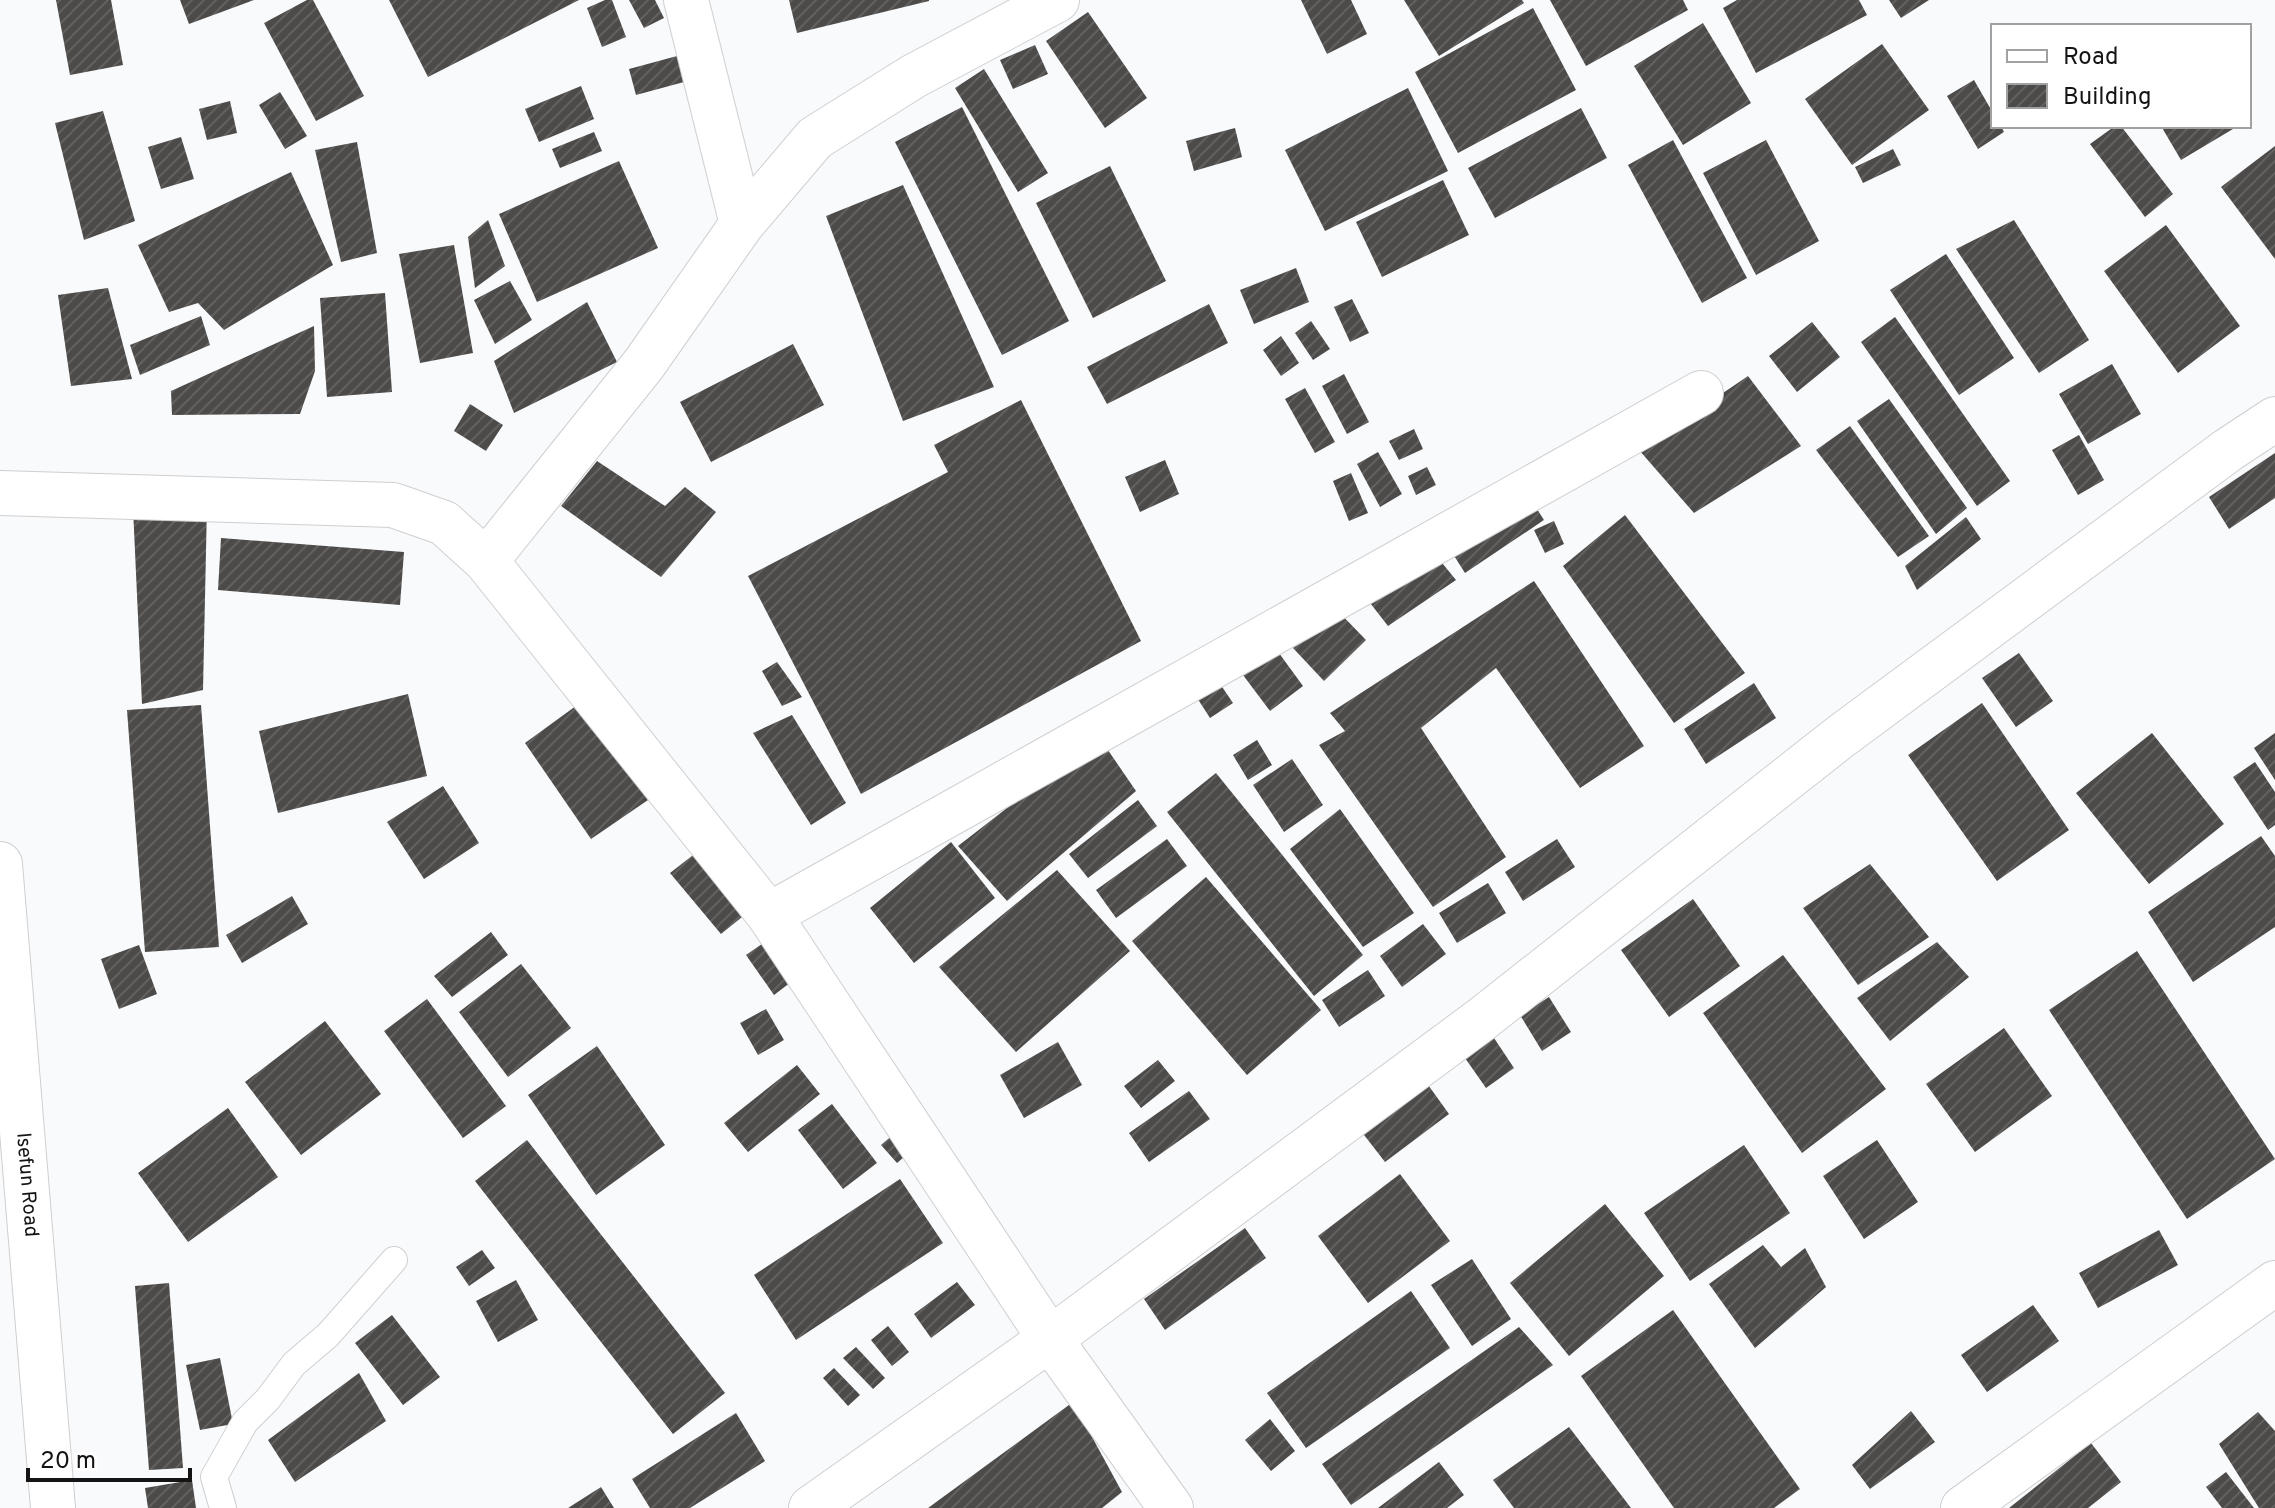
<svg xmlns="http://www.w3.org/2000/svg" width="2275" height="1508" font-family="Overpass,sans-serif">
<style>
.building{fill:url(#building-hatch)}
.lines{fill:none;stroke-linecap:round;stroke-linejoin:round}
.lane-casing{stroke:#cecfd1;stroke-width:28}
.street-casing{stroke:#cecfd1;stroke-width:46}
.secondary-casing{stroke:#cecfd1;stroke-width:46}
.lane{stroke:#fff;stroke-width:26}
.street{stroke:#fff;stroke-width:44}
.secondary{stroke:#fff;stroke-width:44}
.labels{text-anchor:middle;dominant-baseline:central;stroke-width:8;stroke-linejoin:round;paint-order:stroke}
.street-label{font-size:20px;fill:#141415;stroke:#fff}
</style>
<defs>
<pattern id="building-hatch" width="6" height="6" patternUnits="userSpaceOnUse" patternTransform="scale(2)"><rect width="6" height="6" fill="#4d4b4a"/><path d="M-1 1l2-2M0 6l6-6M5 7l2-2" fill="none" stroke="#626160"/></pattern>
</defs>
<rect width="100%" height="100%" fill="#f9fafc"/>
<path class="building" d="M56,0H111L123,65L70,75Z
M180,0H254L189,24Z
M307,0H313L364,96L316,121L264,23Z
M389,0H579L428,77Z
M605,0H612L626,37L602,47L587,8Z
M629,0H655L664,18L644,28Z
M789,0H929V1L797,33Z
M1301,0H1351L1367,34L1327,54Z
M1404,0H1522L1524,3L1439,56Z
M1550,0H1683L1688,10L1586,66Z
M1737,0H1859L1867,15L1756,73L1723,8Z
M1889,0H1929L1901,18Z
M1533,8L1576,90L1458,153L1415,72Z
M1088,12L1147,98L1105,128L1046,41Z
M1703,23L1751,103L1683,145L1634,66Z
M1882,44L1929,110L1852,165L1805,99Z
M1035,45L1048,74L1013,89L1000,60Z
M677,56L684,82L636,95L629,69Z
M984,69L1048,173L1018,192L955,88Z
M1974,80L1993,113V126H2001L2004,132L1978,149L1947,96Z
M581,86L594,119L539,142L525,109Z
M1408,88L1448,171L1325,231L1285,150Z
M280,92L307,136L285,149L259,105Z
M230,101L237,133L207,140L199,109Z
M962,107L1069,321L1002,355L895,142Z
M1581,108L1607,158L1495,218L1468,168Z
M103,111L135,221L84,240L55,123Z
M2115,126H2121L2173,194L2145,217L2090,144Z
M2161,126H2238L2181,160Z
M1235,128L1242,157L1194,171L1186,141Z
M594,132L602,151L560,168L552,149Z
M181,137L194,179L161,189L148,147Z
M1673,140L1747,278L1702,303L1628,165Z
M1766,140L1819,241L1756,275L1703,173Z
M357,142L377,253L341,262L315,150Z
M2275,146V259L2221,187Z
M1893,149L1901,165L1863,183L1855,167Z
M619,161L658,248L537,302L499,214Z
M1110,166L1166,281L1093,318L1036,203Z
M291,172L333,265L224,330L198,303L169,312L138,245Z
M1443,180L1469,235L1382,277L1356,222Z
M903,185L994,387L903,421L826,216Z
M488,220L505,266L475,288L468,237Z
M2014,220L2089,340L2039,373L1956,249Z
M2166,225L2240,326L2178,373L2104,271Z
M454,245L473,353L420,363L399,254Z
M1946,254L2014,358L1959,395L1890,290Z
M1296,268L1309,302L1254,324L1240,290Z
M510,281L532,320L495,344L474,300Z
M108,288L132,379L71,386L58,295Z
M385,293L392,392L327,397L320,298Z
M1352,299L1369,333L1350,342L1334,307Z
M587,302L617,362L514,413L494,361Z
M1209,304L1228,343L1107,404L1087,367Z
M201,316L210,345L140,375L130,345Z
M1895,317L2010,481L1977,506L1861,342Z
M1311,321L1330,349L1313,360L1295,333Z
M1812,322L1840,357L1797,392L1769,356Z
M314,326L315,371L300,414L172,415L171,391Z
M1281,336L1299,363L1281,376L1263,350Z
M793,344L824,405L711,462L680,402Z
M2112,364L2141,414L2088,444L2059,394Z
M1344,374L1369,422L1347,434L1322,386Z
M1748,376L1801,446L1694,513L1639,450Z
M1305,388L1335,442L1315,453L1285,399Z
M1889,399L1967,508L1936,534L1857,421Z
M1021,400L1141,641L861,794L748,576L948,472L934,445Z
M470,404L503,425L486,451L454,431Z
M1850,426L1929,536L1898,557L1816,450Z
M1414,429L1423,449L1399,460L1389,441Z
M2079,435L2104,480L2078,495L2052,450Z
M1378,452L1402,494L1380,507L1357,464Z
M2275,453V498L2229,529L2209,497Z
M1165,460L1179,494L1140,512L1125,477Z
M597,461L665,506L685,487L716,512L661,577L561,506Z
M1427,467L1436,485L1416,495L1408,476Z
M1351,473L1368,513L1349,521L1333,481Z
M1530,498L1544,520L1465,573L1451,551Z
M207,505L203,690L142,704L133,508Z
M1625,515L1745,673L1674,723L1563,566Z
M1966,517L1981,539L1917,590L1905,566Z
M1554,521L1564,544L1545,553L1534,530Z
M221,538L404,552L400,605L218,590Z
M1434,553L1456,580L1388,626L1360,590Z
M1534,581L1644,746L1580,788L1496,668L1421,728L1506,857L1433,907L1319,745L1345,731L1330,713Z
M1334,607L1366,640L1324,681L1293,648Z
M1268,638L1303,686L1270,711L1234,663Z
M2019,653L2053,701L2016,727L1982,678Z
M777,662L802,697L782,706L762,671Z
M1212,672L1233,703L1210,718L1190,687Z
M1754,683L1776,718L1706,764L1684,729Z
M408,694L427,776L278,813L259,731Z
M580,703L648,800L591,839L525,743Z
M1982,703L2069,830L1997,881L1908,755Z
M201,705L219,947L145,952L127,710Z
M792,715L846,803L811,825L753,733Z
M2152,733L2224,824L2149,884L2076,793Z
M2275,733V780L2254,748Z
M1099,737L1136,791L1007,901L958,846Z
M1257,740L1272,765L1248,780L1233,755Z
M1292,759L1323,805L1284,832L1253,785Z
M2255,762L2275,792V825L2268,830L2233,777Z
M1216,773L1363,955L1314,996L1167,812Z
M443,786L479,843L424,879L387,822Z
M1138,800L1157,826L1088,878L1069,854Z
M1340,809L1414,913L1363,947L1290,849Z
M2261,836L2275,856V927L2193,982L2148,912Z
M1167,839L1187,866L1116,918L1096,890Z
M1557,839L1575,867L1523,901L1505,872Z
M951,842L995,898L914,963L870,908Z
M697,852L747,913L721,934L670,873Z
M1870,864L1929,937L1858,985L1803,908Z
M1057,870L1130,951L1016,1052L939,967Z
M1206,877L1321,1010L1247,1075L1132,941Z
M1488,883L1506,913L1457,943L1439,913Z
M292,896L308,924L242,963L226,935Z
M1693,899L1740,966L1669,1017L1621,950Z
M1423,924L1446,954L1402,987L1380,956Z
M491,932L508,955L452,997L434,976Z
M772,937L799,976L774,995L746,955Z
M1937,942L1969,977L1890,1041L1857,998Z
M139,945L157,994L119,1009L101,959Z
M2137,951L2275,1159L2187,1219L2049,1010Z
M1783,955L1886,1089L1802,1153L1703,1013Z
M521,964L571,1028L508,1077L459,1012Z
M1368,970L1385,996L1339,1027L1322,1000Z
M1549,997L1571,1032L1542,1051L1520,1015Z
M427,999L506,1106L463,1138L384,1031Z
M766,1009L784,1040L758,1055L740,1023Z
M325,1021L381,1094L301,1155L245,1082Z
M2004,1028L2052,1096L1975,1152L1926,1084Z
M1494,1038L1514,1068L1486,1088L1465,1058Z
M1058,1042L1082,1085L1024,1118L1000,1075Z
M597,1046L665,1145L596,1195L528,1095Z
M1158,1060L1175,1081L1141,1108L1124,1086Z
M797,1065L820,1094L748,1152L724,1123Z
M1426,1082L1449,1114L1385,1162L1361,1131Z
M1189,1091L1210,1119L1149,1162L1129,1133Z
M832,1104L877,1163L843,1189L798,1130Z
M228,1108L278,1177L188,1242L138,1173Z
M901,1128L917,1146L897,1163L881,1145Z
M527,1140L725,1393L673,1434L475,1181Z
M1877,1140L1918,1202L1864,1239L1823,1176Z
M1744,1145L1790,1213L1690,1281L1644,1213Z
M1400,1174L1450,1241L1368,1303L1318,1236Z
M900,1179L943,1243L796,1340L754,1275Z
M1605,1204L1664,1276L1569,1356L1510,1283Z
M1245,1228L1266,1258L1165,1330L1144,1299Z
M2159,1230L2178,1265L2098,1308L2079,1273Z
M1763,1245L1781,1267L1805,1248L1826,1287L1755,1348L1709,1284Z
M482,1250L495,1268L469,1286L456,1267Z
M1472,1259L1511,1319L1472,1346L1431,1285Z
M516,1280L538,1320L498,1342L476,1301Z
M957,1282L975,1305L931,1338L914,1314Z
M169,1283L183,1468L149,1470L135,1286Z
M1411,1291L1450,1348L1306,1448L1267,1393Z
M2033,1305L2059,1341L1987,1392L1961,1355Z
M1673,1310L1800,1489L1774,1508H1674L1581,1376Z
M392,1315L440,1377L403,1405L355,1343Z
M888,1326L909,1352L892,1366L871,1340Z
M1519,1327L1553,1365L1351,1505L1322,1464Z
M856,1347L885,1378L873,1389L843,1358Z
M220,1358L233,1424L200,1430L186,1365Z
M834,1368L860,1395L848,1406L823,1378Z
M359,1373L386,1421L295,1482L268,1440Z
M1073,1402L1122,1492L1102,1508H928Z
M1911,1411L1935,1442L1870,1489L1852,1465Z
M2258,1412L2275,1431V1508H2259L2219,1444Z
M736,1413L765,1461L690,1508H650L632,1479Z
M1270,1419L1295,1451L1271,1471L1245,1440Z
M1569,1427L1631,1508H1514L1493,1480Z
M2091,1443L2121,1482L2088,1508H2009Z
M1439,1462L1464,1495L1447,1508H1378Z
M2226,1472L2254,1508H2222L2206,1487Z
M192,1480L196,1508H148L145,1488Z
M601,1487L614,1508H568Z"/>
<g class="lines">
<g class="lane-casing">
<path id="lane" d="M223,1508L214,1477L245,1422L268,1399L294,1364L328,1335L394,1260"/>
</g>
<g class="street-casing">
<path id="street" d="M686,0L742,224
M0,493L393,505L444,523L486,561L769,915L1050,1339L1171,1508
M486,561L644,364L742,224L815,138L914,76L1057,0
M769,915L1701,393
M811,1508L1050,1339L1482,1019L1840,737L2228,450L2275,419
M1963,1508L2275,1283"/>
</g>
<g class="secondary-casing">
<g id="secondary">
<path id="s1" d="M0,864L53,1508"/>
</g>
</g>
<use href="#lane" class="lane"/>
<use href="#street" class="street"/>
<use href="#secondary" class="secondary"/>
</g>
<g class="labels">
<g class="street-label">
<text stroke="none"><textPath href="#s1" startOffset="322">Isefun Road</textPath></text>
</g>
</g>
<rect x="1991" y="24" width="260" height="104" fill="#ffffff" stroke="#a1a1a1" stroke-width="2"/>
<rect x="2007" y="50" width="40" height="12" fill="#ffffff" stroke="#a1a1a1" stroke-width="2"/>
<text x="2063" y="64" font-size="24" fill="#141415">Road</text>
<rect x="2007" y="84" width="40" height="24" fill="url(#building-hatch)" stroke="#a1a1a1" stroke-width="2"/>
<text x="2063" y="104" font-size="24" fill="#141415">Building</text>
<path d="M28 1468v12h162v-12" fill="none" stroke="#141415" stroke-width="4"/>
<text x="40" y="1468" font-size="24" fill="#141415" stroke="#ffffff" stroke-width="6" paint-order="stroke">20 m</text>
</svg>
